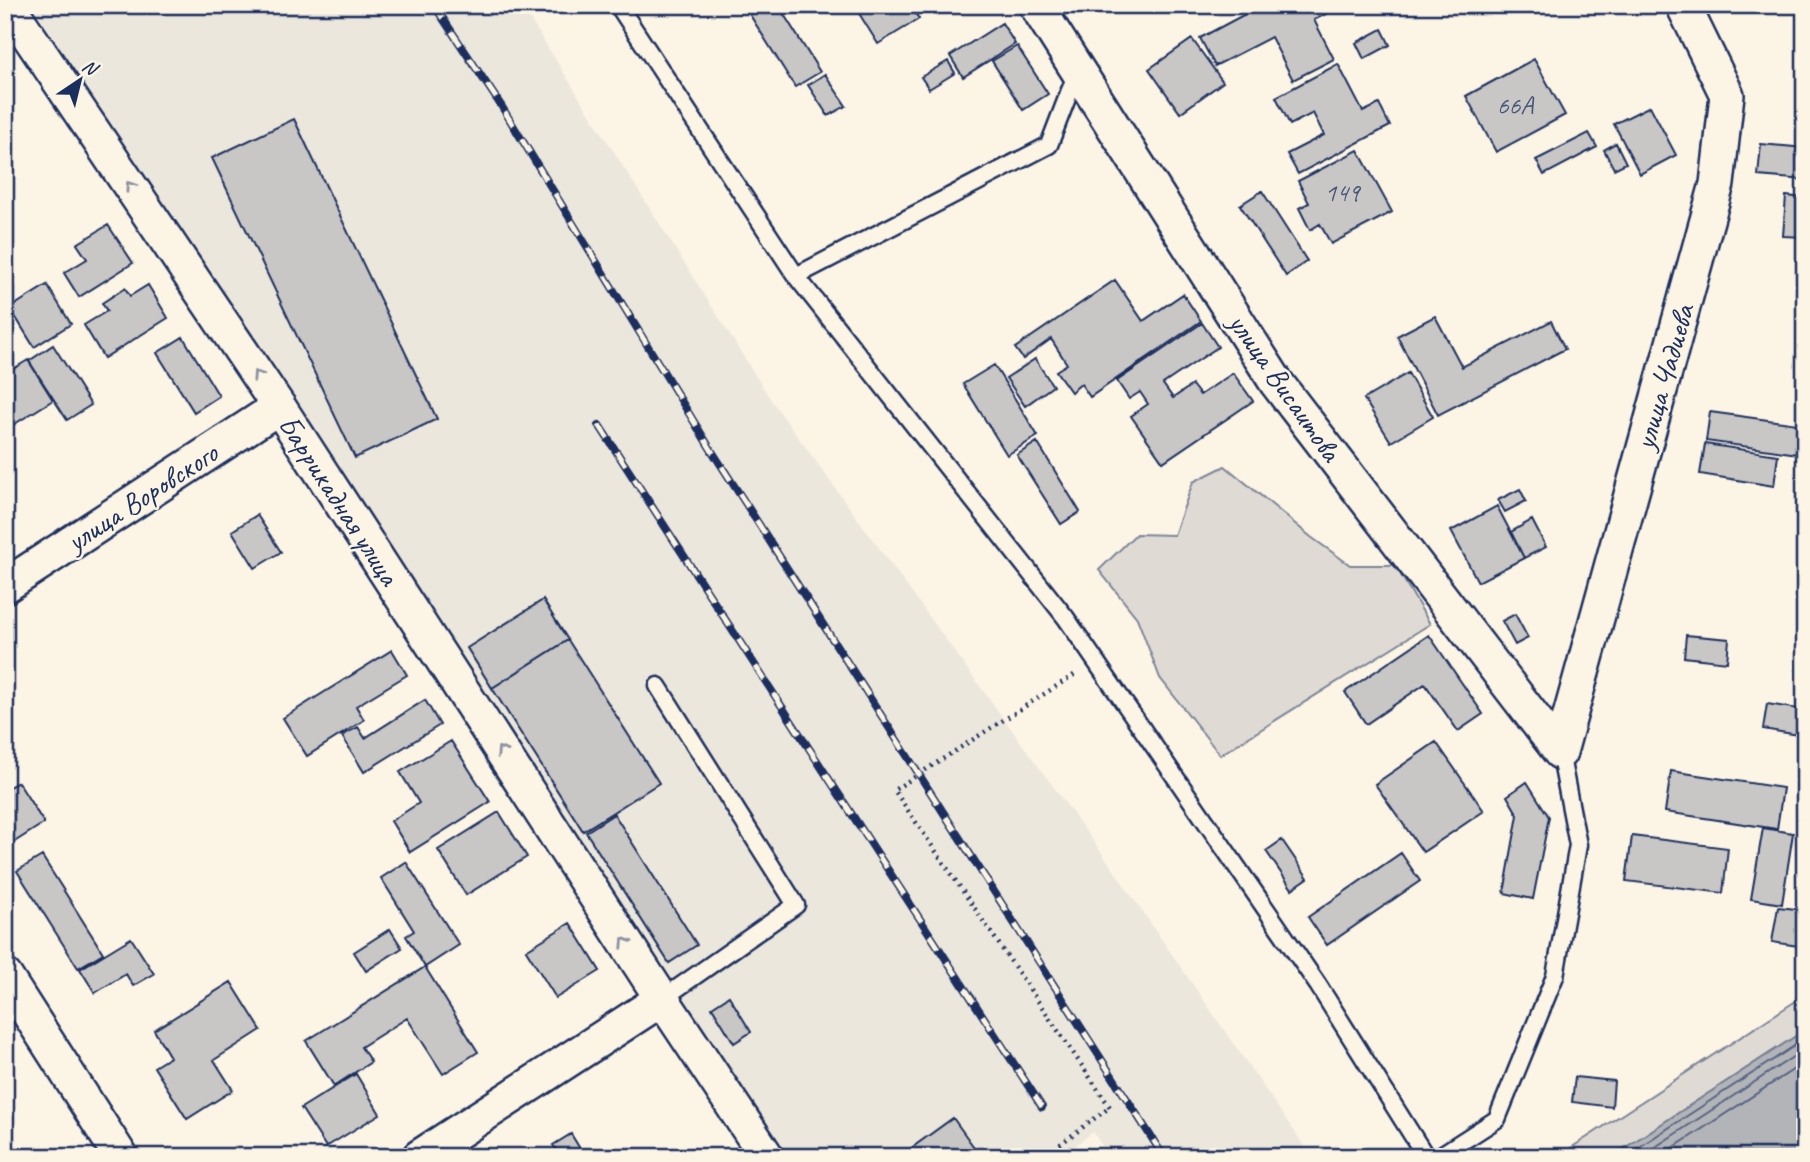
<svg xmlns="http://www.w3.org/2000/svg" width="1810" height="1162" font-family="Caveat,sans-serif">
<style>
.built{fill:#ece7dc}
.green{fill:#dfdbd4;stroke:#7d8599;stroke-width:2}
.water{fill:#b2b4b8;stroke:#767f94;stroke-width:2}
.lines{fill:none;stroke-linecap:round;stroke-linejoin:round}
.shore{stroke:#576482;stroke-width:2}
.building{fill:#c8c7c6;stroke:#1b2f5e;stroke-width:2}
.service-casing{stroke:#1b2f5e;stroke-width:21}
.minor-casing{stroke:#1b2f5e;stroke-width:38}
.path{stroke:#1b2f5e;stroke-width:4.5;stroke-dasharray:2 5;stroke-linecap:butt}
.service{stroke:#fcf5e5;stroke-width:16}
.minor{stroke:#fcf5e5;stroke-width:33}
.rail-casing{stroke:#1b2f5e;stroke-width:8}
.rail{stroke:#fcf5e5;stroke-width:5;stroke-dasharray:16;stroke-linecap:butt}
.oneway{stroke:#8c92a2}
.labels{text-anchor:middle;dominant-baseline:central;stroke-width:5;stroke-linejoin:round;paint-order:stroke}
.number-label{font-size:26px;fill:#465578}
.street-label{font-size:30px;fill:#1b2f5e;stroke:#fcf5e5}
</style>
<rect width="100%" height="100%" fill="#fcf5e5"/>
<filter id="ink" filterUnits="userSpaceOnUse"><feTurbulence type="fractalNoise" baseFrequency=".0143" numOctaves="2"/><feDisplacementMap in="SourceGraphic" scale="14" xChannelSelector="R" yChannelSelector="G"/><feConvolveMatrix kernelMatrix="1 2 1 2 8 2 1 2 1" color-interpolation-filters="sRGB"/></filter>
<g filter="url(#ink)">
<path class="built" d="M32,5H521L771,400L1109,863L1312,1157H1110L1093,1132L1060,1157H788L449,647Z"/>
<path class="green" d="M1225,466L1311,537L1350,565H1395L1430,624L1220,755L1160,678L1137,618L1099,570L1136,534L1174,535L1193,482Z
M1805,995V1030L1611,1157H1557Z"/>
<path class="water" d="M1805,1030V1157H1611Z"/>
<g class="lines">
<path class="shore" d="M1624,1157L1805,1039
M1640,1157L1805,1049
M1659,1157L1805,1062"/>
</g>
<path class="building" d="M766,5H778L820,72L795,87L750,15Z
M857,5H910L919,19L878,44L855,7Z
M1262,5H1343L1314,20L1334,59L1293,80L1271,37L1215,66L1200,38Z
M1002,23L1015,44L963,77L950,56Z
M1382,29L1390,45L1364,59L1356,43Z
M1192,39L1223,82L1180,113L1149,69Z
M1017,46L1048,94L1023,110L992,61Z
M1534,59L1565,115L1496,152L1466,96Z
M948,61L955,73L929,89L921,77Z
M1338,64L1363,112L1379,104L1390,126L1298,174L1287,154L1324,135L1313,113L1290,125L1276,97Z
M825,74L846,106L828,116L808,85Z
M1650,106L1676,155L1640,174L1614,124Z
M294,119L437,419L355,458L212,158Z
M1589,133L1597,147L1544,175L1536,160Z
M1616,143L1626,163L1614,169L1604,150Z
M1761,144L1805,148V180L1758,176Z
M1358,150L1392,212L1331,244L1320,224L1310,230L1299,208L1309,203L1298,181Z
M1262,191L1307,261L1286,276L1240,205Z
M1786,196L1805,198V237L1783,236Z
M108,225L133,263L79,297L64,273L87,259L77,244Z
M1115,280L1143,321L1183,294L1201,321L1090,397L1081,384L1071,392L1056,371L1067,364L1051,339L1023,359L1015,348Z
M47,285L71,324L34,347L10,308Z
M148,285L168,318L104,358L84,325L107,311L102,303L125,288L130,296Z
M1435,316L1462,367L1551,321L1565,349L1438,415L1397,336Z
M1202,323L1218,347L1163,384L1173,398L1192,385L1200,395L1233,373L1253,401L1163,462L1131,416L1148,404L1140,392L1129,399L1117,381Z
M183,337L219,396L194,412L157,353Z
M53,345L91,405L67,420L29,361Z
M1035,359L1053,386L1025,406L1006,378Z
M28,360L53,400L5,430V374Z
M994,365L1038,436L1007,455L963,384Z
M1408,373L1433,417L1391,442L1364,399Z
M1710,412L1805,425V455L1706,441Z
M1037,442L1080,512L1061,524L1017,455Z
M1705,444L1778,455L1774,486L1700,474Z
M1520,489L1526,501L1505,512L1498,500Z
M1497,506L1524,558L1478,582L1451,531Z
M257,515L281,552L255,568L232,531Z
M1532,520L1546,547L1524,558L1511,532Z
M543,600L568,640L492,688L467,648Z
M1515,614L1528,638L1515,645L1502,621Z
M1429,635L1483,714L1458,731L1425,684L1366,724L1345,692Z
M1686,635L1729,639L1727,662L1684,657Z
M568,640L659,783L583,831L492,688Z
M392,650L407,675L356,706L364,720L307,756L283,718Z
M425,700L440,725L364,772L342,736L358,727L365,738Z
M1767,704L1805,710V736L1763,729Z
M451,741L490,802L410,852L391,821L419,803L400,772Z
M1436,742L1484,811L1423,852L1375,784Z
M1671,771L1783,788L1777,829L1665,812Z
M18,782L44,823L5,848V789Z
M1527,782L1549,817L1533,899L1504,893L1518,815L1507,796Z
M499,812L527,857L466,895L438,850Z
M614,814L697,945L669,963L586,832Z
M1763,828L1793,833L1782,904L1751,899Z
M1632,836L1728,848L1723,893L1626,881Z
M1282,840L1308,878L1292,889L1266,851Z
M1401,853L1420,881L1327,945L1308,917Z
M42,856L103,953L78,968L17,871Z
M406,862L459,945L425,967L406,936L414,931L381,878Z
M1778,907L1805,910V947L1772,942Z
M570,923L600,971L556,998L526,950Z
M390,929L402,948L366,971L354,952Z
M131,938L154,974L133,986L126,974L95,993L80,969Z
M425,967L478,1052L443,1074L407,1018L361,1047L371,1062L334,1086L306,1041Z
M231,982L261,1030L214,1060L233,1090L187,1119L154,1067L170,1057L154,1030Z
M729,996L751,1032L734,1043L712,1007Z
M356,1074L380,1114L326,1147L301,1108Z
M1575,1077L1614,1081L1612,1107L1572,1102Z
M953,1118L981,1157H899Z
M571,1134L585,1157H561L553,1145Z"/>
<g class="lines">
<g class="service-casing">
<path id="service" d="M618,5L796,276
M1077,72L1049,145L796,276L1066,618L1318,985L1426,1157
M658,686L796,905L662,999
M1438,1157L1497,1119L1555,976L1578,845L1560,752"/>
</g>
<g class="minor-casing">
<path id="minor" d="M8,5L279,407L662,999L767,1157
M1036,5L1276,382L1560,752
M5,586L279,407
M1560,752L1717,184L1727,95L1683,5
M5,976L121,1157
M419,1157L662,999"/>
</g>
<path class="path" d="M1043,1157L1110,1107L894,790L1077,673"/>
<use href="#service" class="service"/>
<use href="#minor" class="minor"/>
<g class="rail-casing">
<path id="rail" d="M434,5L502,107L710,448L1164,1157
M599,425L1042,1107"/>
</g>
<use href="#rail" class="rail"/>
</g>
<defs><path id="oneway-chevron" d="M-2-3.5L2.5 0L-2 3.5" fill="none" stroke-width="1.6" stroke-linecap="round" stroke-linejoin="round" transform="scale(1.75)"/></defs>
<g class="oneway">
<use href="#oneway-chevron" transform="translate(130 186) rotate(-124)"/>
<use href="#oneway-chevron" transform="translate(257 375) rotate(-124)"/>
<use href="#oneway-chevron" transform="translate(501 751) rotate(-123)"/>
<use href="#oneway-chevron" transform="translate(625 942) rotate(-123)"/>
</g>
</g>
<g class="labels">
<g class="number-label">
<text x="1515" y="105">66А</text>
<text x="1342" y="192">149</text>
</g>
<g class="street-label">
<text transform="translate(1664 377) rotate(-74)">улица Чадиева</text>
<text transform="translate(1285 387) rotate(55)">улица Висаитова</text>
<text transform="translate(142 497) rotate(-33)">улица Воровского</text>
<text transform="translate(339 500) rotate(57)">Баррикадная улица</text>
</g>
</g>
<rect width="1810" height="1162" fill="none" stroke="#fcf5e5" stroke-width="28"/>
<rect x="14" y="14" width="1782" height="1134" fill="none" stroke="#1b2f5e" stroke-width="2.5" filter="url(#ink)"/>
<g transform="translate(80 80) rotate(35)" stroke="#fcf5e5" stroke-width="5" paint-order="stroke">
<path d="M0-5L12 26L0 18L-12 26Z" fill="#1b2f5e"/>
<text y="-10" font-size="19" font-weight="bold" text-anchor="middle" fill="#1b2f5e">N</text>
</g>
</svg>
